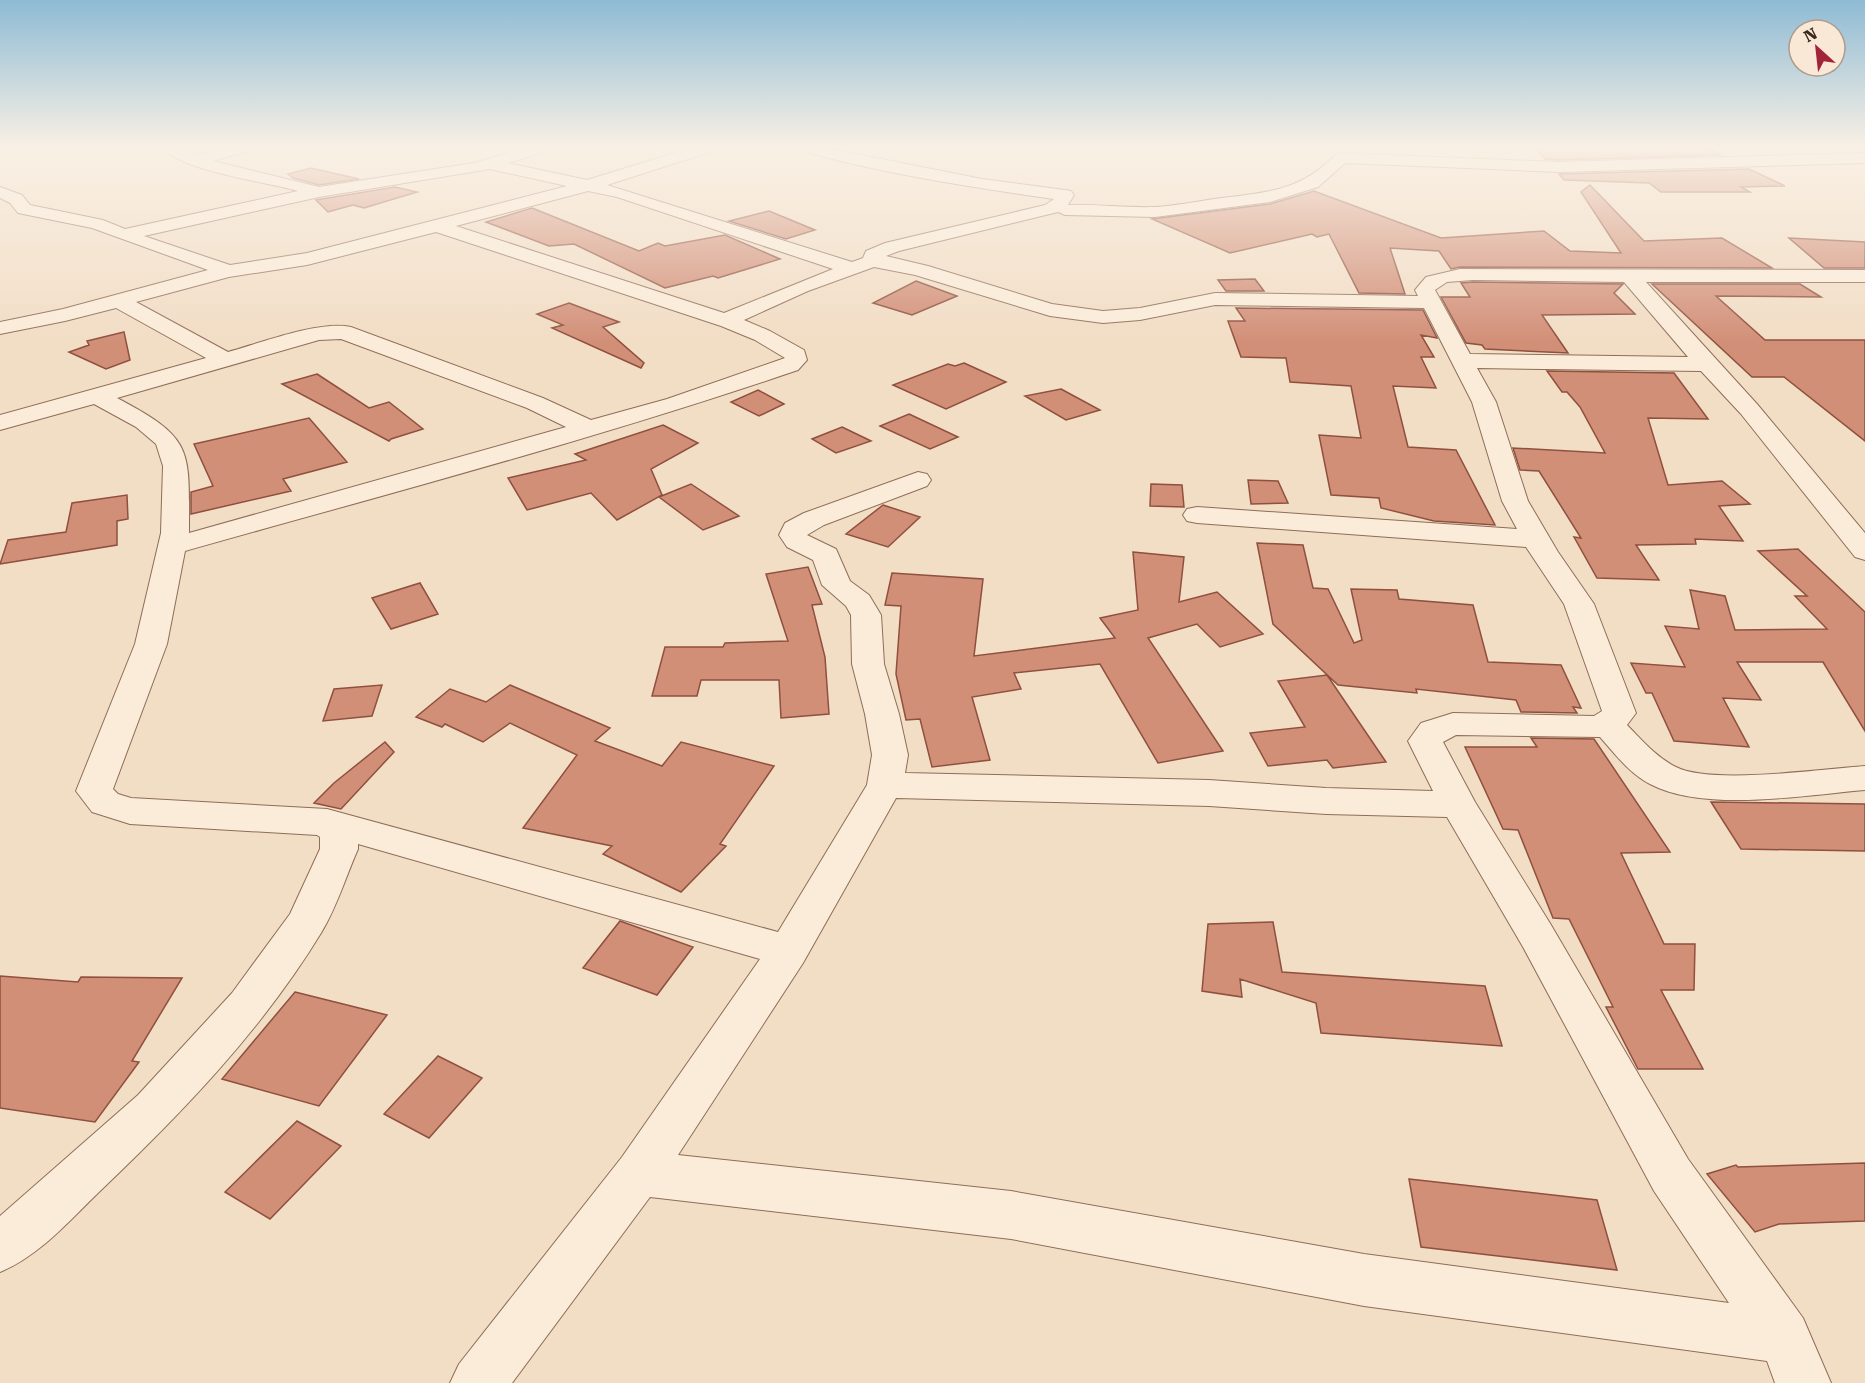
<svg xmlns="http://www.w3.org/2000/svg" width="1865" height="1383" font-family="'Roboto Serif',serif">
<style>
.building{fill:#d28f78;stroke:#8f503d;stroke-width:1.5}
.lines{fill:none;stroke-linecap:round;stroke-linejoin:round}
.street-casing{stroke:#8e6d59;stroke-width:2}
.street{fill:#fbecd9;fill-rule:evenodd}
</style>
<rect width="100%" height="100%" fill="#f2ddc5"/>
<path class="building" d="M1535,148H1707L1721,155L1559,160L1545,159Z
M311,168L359,179L319,185L293,178L288,174Z
M1749,169L1785,186L1741,187L1750,192H1661L1649,183L1564,180L1559,174Z
M1590,185L1644,241L1722,238L1772,268L1460,267L1451,269L1439,251L1390,248L1405,294L1359,293L1329,234L1317,237L1312,234L1230,253L1152,219L1270,204L1314,191L1441,238L1544,231L1570,251L1621,253L1581,192Z
M395,187L417,192L364,208L353,205L328,212L316,200Z
M532,208L639,251L658,243L665,246L725,235L780,259L718,278L713,276L665,288L574,244L549,246L486,222Z
M769,211L815,230L786,239L729,221Z
M1789,238L1865,242V268H1824Z
M1255,279L1264,291H1226L1218,280Z
M916,281L957,296L912,315L873,303Z
M1473,282L1623,284L1614,293L1635,314L1542,315L1568,353L1485,349L1482,345L1466,343L1441,297H1470L1461,283Z
M1652,284H1800L1821,297L1716,296L1765,340H1865V441L1784,377H1752Z
M569,303L619,322L603,327L644,363L641,368L552,328L563,325L537,314Z
M1236,308L1423,310L1437,338L1421,335L1434,357H1421L1436,388L1393,386L1408,447L1456,450L1495,525L1434,521L1381,508L1379,498L1331,495L1319,435L1361,438L1351,386L1290,382L1286,358L1241,357L1228,321H1245Z
M124,332L130,360L106,369L69,352L89,345L87,341Z
M964,363L1006,382L946,409L893,385L948,364L955,366Z
M1547,371L1674,373L1708,419L1648,418L1668,485L1722,481L1750,504L1719,506L1743,541L1695,539L1696,544L1636,545L1659,580L1597,578L1574,537L1581,538L1539,471L1520,470L1513,448L1605,453L1580,407L1567,392H1562Z
M317,374L369,408L389,402L423,429L391,439L389,441L282,384Z
M1061,389L1100,410L1066,420L1025,396Z
M758,390L784,404L759,416L731,402Z
M909,414L958,437L930,449L880,426Z
M309,418L347,462L283,479L291,491L191,514V492L213,486L194,444Z
M663,425L698,443L651,469L662,495L617,520L591,493L527,510L508,478L586,460L575,454Z
M842,427L871,441L836,453L812,439Z
M1248,480L1278,481L1288,503L1251,504Z
M691,484L739,516L703,530L659,497Z
M1151,484L1182,485L1184,507L1150,506Z
M127,495L128,519L117,521V545L0,564L8,540L66,532L72,503Z
M883,505L920,517L888,547L846,534Z
M1257,543L1303,545L1313,588L1328,589L1354,643L1362,640L1351,589L1397,590L1399,599L1473,605L1488,662L1561,665L1581,708L1573,707L1577,713L1521,712L1516,700L1416,689L1417,693L1338,685L1273,624Z
M1798,549L1865,612V731L1823,662H1737L1761,700L1723,698L1749,747L1674,741L1652,693H1646L1631,663L1685,667L1665,626L1699,629L1690,590L1725,596L1735,630L1827,629L1795,596H1807L1758,551Z
M1133,552L1184,557L1179,602L1217,592L1263,634L1220,647L1197,624L1148,638L1223,751L1158,763L1100,664L1014,673L1021,689L972,697L990,760L932,767L920,719L906,720L896,674L901,606L885,605L892,573L983,579L974,656L1115,638L1100,618L1138,610Z
M808,567L822,604L812,605L825,657L829,714L781,718L779,680H701L697,696H652L665,647H723L725,643L788,641L766,574Z
M420,583L438,614L391,629L372,598Z
M1327,675L1386,762L1333,768L1327,760L1268,766L1250,733L1305,727L1278,681Z
M382,685L372,716L323,721L334,689Z
M510,685L610,728L595,741L662,766L681,742L774,766L720,844L726,846L681,892L603,854L612,846L523,828L577,755L510,723L483,742L445,724L442,727L416,717L450,689L486,702Z
M1531,738L1594,739L1670,852L1621,853L1664,944H1695L1694,990H1661L1703,1069H1638L1606,1007H1613L1569,919L1553,918L1518,830L1503,829L1465,747H1537Z
M385,742L394,752L341,809L314,803L334,783Z
M1711,802L1865,804V851L1741,849Z
M620,921L693,947L657,995L583,968Z
M1273,922L1282,972L1485,986L1502,1046L1321,1033L1316,1003L1240,979L1242,997L1202,991L1208,924Z
M0,976L78,982L81,977L182,978L132,1061L139,1062L95,1122L0,1108Z
M295,992L387,1015L319,1106L222,1079Z
M438,1056L482,1078L429,1138L384,1114Z
M297,1121L341,1146L270,1219L225,1192Z
M1865,1163V1221L1779,1224L1755,1232L1707,1174L1736,1165L1738,1167Z
M1409,1179L1597,1200L1617,1270L1421,1247Z"/>
<g class="lines">
<g class="street-casing">
<path id="street" d="M163,148H182L197,155L224,148H251L249,151L213,161L319,187L474,163L524,148H548L546,151L508,163L587,180L691,148H715L713,151L607,185L852,262L863,258L866,251L885,243L1045,205L1054,199C970,187 885,174 802,151L800,148H826L982,179L1065,190L1071,191L1074,195L1068,205C1097,204 1126,208 1155,207C1174,206 1194,202 1214,199C1262,193 1301,192 1335,155L1341,153L1559,162L1865,153V163L1559,172L1345,163L1318,187L1270,202L1155,217L1065,215L1058,212L899,251L886,256L928,266L1052,304L1103,311L1140,308L1215,293L1418,296L1415,290L1426,277L1460,269L1865,270V282H1646L1757,404L1865,533V560L1855,557L1741,414L1701,371L1477,368L1496,402L1528,501L1558,552L1594,604L1636,713L1627,725C1642,740 1657,758 1676,767C1711,785 1822,769 1865,766V790C1805,795 1705,813 1650,784C1630,774 1615,754 1600,737L1456,735L1443,742L1475,802L1551,925L1688,1159L1803,1318L1831,1383H1775L1767,1361L1364,1306L1011,1239L650,1197L512,1383H450L459,1364L622,1157L760,959L358,844V849C346,876 337,907 321,933C262,1030 181,1114 99,1192C69,1221 39,1256 0,1272V1216L138,1095L232,993L290,914L320,849V837L317,835L130,824L92,812L76,791L135,644L161,533L163,466L156,444L136,427L94,404L0,430V415L206,358L116,308L65,321L0,334V322L63,309L208,270L92,228L18,213L10,203L0,198V187L22,195L30,205L103,220L125,229L298,191C267,182 182,171 163,148ZM490,169L567,186L307,253L230,265L144,236L319,197ZM588,191L617,197L833,269L724,313L456,226ZM436,232L721,326L755,340L785,358L667,399L591,420L543,398L351,327C320,320 260,343 228,352L136,302L229,277L307,265ZM874,267L915,275L1050,316L1103,323L1140,320L1215,305L1424,308L1472,402L1502,501L1517,529L1197,507L1187,509L1183,515L1187,521L1197,523L1526,547L1564,604L1602,711L1594,716L1453,713L1421,723L1408,741L1433,791L1326,788L1209,780L905,773L908,755L899,714L884,664L881,615L869,595L850,581L836,549L807,535L824,525L927,486L931,480L927,474L918,472L804,513L785,523L779,535L787,547L813,560L822,585L846,606L851,615L852,664L865,714L872,755L867,785L778,932L327,809L131,798L118,794L113,789L167,644L185,551C390,493 596,439 798,370L807,360L804,350L770,331L744,320L808,291ZM1473,280L1624,282L1688,357L1470,354L1435,290L1447,282ZM341,339L527,408L566,427L189,533C189,449 195,439 117,398L319,340ZM896,798L1209,806L1326,814L1447,817L1523,947L1654,1191L1729,1303L1364,1254L1011,1191L678,1155L803,963Z"/>
</g>
<use href="#street" class="street"/>
</g>
<linearGradient id="sky" x2="0" y2="1"><stop stop-color="#8ebbd4"/><stop offset="0.43" stop-color="#f9f0e5"/><stop offset="1" stop-color="#f9f0e5" stop-opacity="0"/></linearGradient>
<rect width="1865" height="342" fill="url(#sky)"/>
<g transform="translate(1817 48) rotate(333)"><circle r="28" fill="#f8e8d5" stroke="#ad9b8c" stroke-width="1.5"/>
<path d="M0-4.5L10 22L0 15L-10 22Z" fill="#a22439"/>
<text y="-9" font-size="16" font-weight="bold" text-anchor="middle" fill="#3d281e">N</text>
</g>
</svg>
